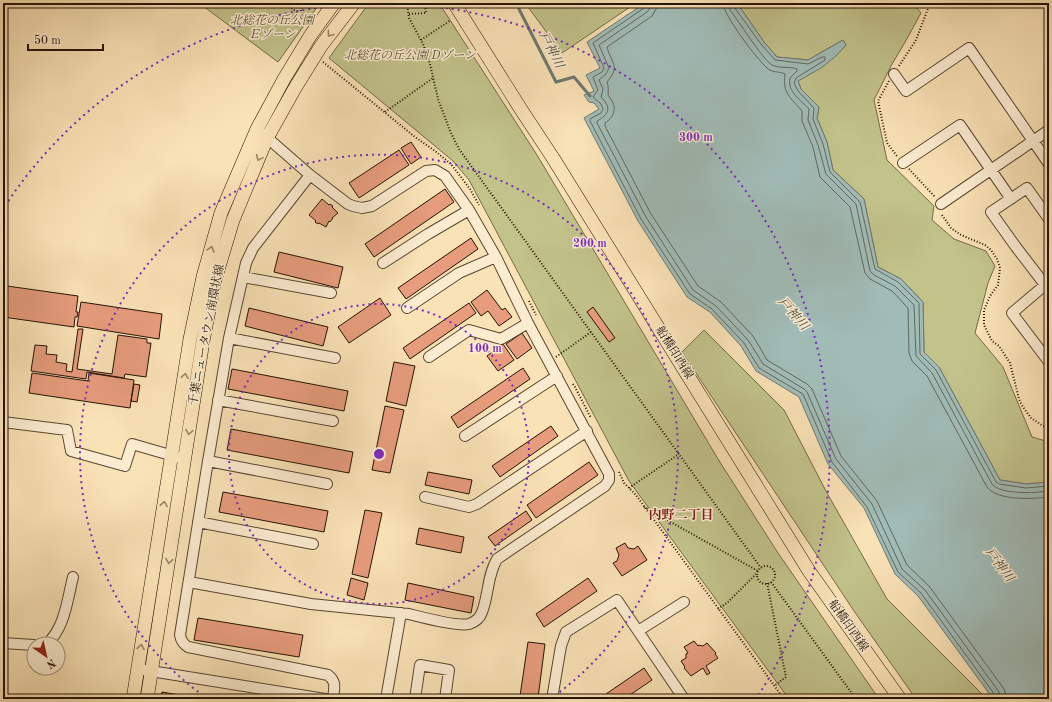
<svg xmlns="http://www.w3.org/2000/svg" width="1052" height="702" font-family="'Old Standard TT','Noto Serif JP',serif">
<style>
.green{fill:#c2c28b;stroke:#736a47}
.water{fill:#a1bcb7;stroke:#6f786f}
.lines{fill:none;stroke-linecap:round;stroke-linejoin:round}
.shore{stroke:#62685d;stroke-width:1}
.stream{stroke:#6f786f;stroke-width:3}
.building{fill:#e69c7d;stroke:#241303}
.minor-casing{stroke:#594730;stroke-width:12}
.major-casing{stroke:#241303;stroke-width:14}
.path{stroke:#241303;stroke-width:2;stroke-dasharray:1 2;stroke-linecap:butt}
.minor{stroke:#fbecd0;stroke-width:10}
.major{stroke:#f9e2b6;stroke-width:13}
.oneway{stroke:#998565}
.ring{fill:none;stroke:#7b2cbf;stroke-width:2;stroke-dasharray:2 4}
.labels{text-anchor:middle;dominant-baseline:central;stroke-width:3;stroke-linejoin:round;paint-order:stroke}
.park-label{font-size:12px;font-style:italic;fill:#5b5033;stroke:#fbecd0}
.street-label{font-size:12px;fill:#241303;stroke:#fbecd0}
.water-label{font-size:13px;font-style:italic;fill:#504e42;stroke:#fbecd0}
.neighbourhood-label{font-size:13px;font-weight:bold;fill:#7a1f14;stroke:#fbecd0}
.centre{fill:#7b2cbf;stroke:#fbecd0;stroke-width:2}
.ring-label{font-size:12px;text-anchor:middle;font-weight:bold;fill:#7b2cbf;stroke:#fbecd0;stroke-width:3;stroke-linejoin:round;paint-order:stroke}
</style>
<rect width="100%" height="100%" fill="#f9e2b6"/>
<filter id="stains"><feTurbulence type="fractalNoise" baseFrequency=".005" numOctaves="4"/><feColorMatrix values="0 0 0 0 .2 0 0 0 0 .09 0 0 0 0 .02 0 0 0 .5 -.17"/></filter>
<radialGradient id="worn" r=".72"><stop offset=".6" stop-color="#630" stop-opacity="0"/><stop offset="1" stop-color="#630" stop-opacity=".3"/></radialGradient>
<path class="green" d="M199,3H320L278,62Z
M369,3H439L537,155L718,459L778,553L879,699H789L629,481L469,180L453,161L329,58Z
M525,3H636L562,53Z
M737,3H916V7L921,13L904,44L892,64L874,100L887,160L934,206L932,220L954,239L986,251L995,266L988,283L975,333L1003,367L1032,437L1049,442V482L1026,484L1000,480L939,367L924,352L923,302L901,279L878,267L864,199L833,170L827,142L817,118L819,107L801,89L798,81C816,71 832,60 846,45L843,40L808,60L777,57L764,42Z
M704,330L784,410L827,493L887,599L987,699H916L854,611L682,352Z"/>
<path class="water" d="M645,3H737L764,42L777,57L808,60L843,40L846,45L836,56L821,68L798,81L801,89L819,107L817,118L827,142L833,170L864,199L878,267L901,279L923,302L924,352L939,367L1000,480L1026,484L1049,482V699H993L918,596L895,574L864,508L828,464L799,397L756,371L741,346L710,312L687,297L638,221L584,118L599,109L594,103L589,102L584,95L594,91L586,75L600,68L587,42Z"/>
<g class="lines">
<path class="shore" d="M646,3L644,8L593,43L604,68L602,72L593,77L598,90L593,97L601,104L603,109L601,113L590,119V121L641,219L690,294L712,309L744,343L759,368L803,394L832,462L867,507L898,572L921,593L995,695V699
M651,3L650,8L647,12L599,45L609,68L606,74L599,80L603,89L601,97C612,108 609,114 597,121V123L646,217L693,290L716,306L748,340L763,364L804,389L807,392L836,459L872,504L902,569L925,590L999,692L1001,699
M657,3L656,9L652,16L607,47C611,63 621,66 607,82C609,87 608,91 608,95C609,97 611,99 612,101C617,110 613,118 605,123V126L651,214L698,286L721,302L753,336L767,360L807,384L812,389L841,456L877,501L907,565L929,586L1004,689L1007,699
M723,3C723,15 757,59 767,68C772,73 779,71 785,74C782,93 791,98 802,111V121L813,147L820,177L850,207L865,273L870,279L892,291L908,308L909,353L912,361L927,376L987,487C997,501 1033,499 1049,497
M729,3L730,10C739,21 762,59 772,65C780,69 790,66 797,69V71L790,78C787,92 801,100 809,109L808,120L818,145L826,174L856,204L870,271L874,275L895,286L914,305L916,356L932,373L992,484C1001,495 1035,493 1049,491
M734,3V7L761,44L775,60L808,64L822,57H825V60L796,78L794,83L798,91L814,108L813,119L823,144L830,172L860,202L875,269L898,282L919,303L920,354L936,370L996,482L999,484L1026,488L1049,486"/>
<path class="stream" d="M519,9L556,82L574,77L590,96"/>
</g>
<path class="building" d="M411,142L421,157L411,164L401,148Z
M399,150L409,165L359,198L349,183Z
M445,189L454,202L374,257L365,244Z
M322,199L329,205L330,204L333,206L332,207L338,213L332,218H333L330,222L329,221L326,227L319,223L318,224L315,222L316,221L309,215Z
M471,238L478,249L406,299L398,288Z
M279,252L343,267L338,288L274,272Z
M7,286L78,296L76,312H78L77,317H75L74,327L3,317Z
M487,290L502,310L505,308L512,317L499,326L488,311L481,316L471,302Z
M380,298L391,315L349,343L338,327Z
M81,302L162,314L159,339L77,326Z
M469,303L476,313L410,359L403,348Z
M593,307L615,338L609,342L587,312Z
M249,308L328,327L323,346L245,326Z
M78,329H83L77,369L112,374L118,335L147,339V343H151L146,377L125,374L124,378L87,372L86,379L31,371L35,345L47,346L46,354L57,355L56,362L67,364L66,371L72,372Z
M522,333L532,348L517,359L506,344Z
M503,344L514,360L498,371L487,356Z
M394,362L415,366L406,406L386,401Z
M523,368L530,379L458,428L451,417Z
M232,369L348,391L344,411L228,389Z
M32,373L88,381L89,373L134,380L130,408L29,393Z
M134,384L140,385L137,402L131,401Z
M385,406L404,410L390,473L372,470Z
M551,426L558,436L500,477L492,466Z
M231,429L353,452L349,473L227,450Z
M589,462L598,475L536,518L527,505Z
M428,472L472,480L469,494L425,485Z
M223,492L328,511L324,532L219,512Z
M365,510L382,513L368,578L352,574Z
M526,511L532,520L495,546L488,537Z
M419,528L464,537L461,553L416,544Z
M625,543L628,548L634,549L638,546L647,560L622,576L613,563L617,561L619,555L616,548Z
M351,578L368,583L364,600L347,595Z
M588,578L597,591L544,627L536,614Z
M408,583L474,597L471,613L405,600Z
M198,618L303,635L299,657L194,640Z
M694,641L698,646L699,645L703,646L707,643L716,653L715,654L718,658L706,666L710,673L707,675L703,668L691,676L684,668L685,667L681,661L686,658V654L688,653L684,647Z
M528,642L545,644L538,698L520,696Z
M644,668L652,680L624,699H609L606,694Z
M162,692L202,699H161Z"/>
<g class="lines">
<g class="minor-casing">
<path id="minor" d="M894,74L906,91L969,48L1049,164
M903,163L960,125L1011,199
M310,175L253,248L246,263L229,338L208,461L180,635C181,641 183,644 188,647L328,675C337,682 334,688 333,699
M941,204L1049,130
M1049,219L1027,188L991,212L1016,247L1049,290
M383,263L428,234L469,210
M243,277L331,293
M1045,285L1012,313L1049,362
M407,308L459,273L496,257
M229,338L335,358
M429,357L469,330L501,339L528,323
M218,400L333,421
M3,422L67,430L71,451L125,466L132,444L177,457
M465,436L557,376
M208,461L327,484
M425,497L469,507L477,504L587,431
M198,522L313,544
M189,582L311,604L409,614C421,617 457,627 469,624C475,622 480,618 482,612C489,594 487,576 497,559L605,486L609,480V474L528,323L496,257L469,210L445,176L435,170L426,171L372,206L362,208L353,206L348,204L310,175L263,134
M638,631L684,699
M3,643L34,645
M47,644C65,627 67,601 73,577
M138,669L325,699
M386,699L401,613
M415,699L420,665L449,670L445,699
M552,699L561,646L566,632L617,600L638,631L684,602"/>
</g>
<g class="major-casing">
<path id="major" d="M454,3L522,111L553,158L809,571L900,699
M133,699L190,339L203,277L221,213L257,129L284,79L310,36L334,3
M147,699L203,341L215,280L233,220L267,138L295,88L321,46L354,3"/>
</g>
<path class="path" d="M284,3L308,20
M310,3L314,4L317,8
M407,3L409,18L423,44L430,64L438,99L450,131L459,149L761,568
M300,14L302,6L309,3
M409,14L426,13L425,3
M421,40L451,20
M323,62L415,137L435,151L451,164L470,189L479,205
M899,66L916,40L929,6L928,3
M889,81L878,101L887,143L897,156
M385,112L433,78
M909,169L935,197
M942,215L951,228L961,235L985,245L991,250L997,259L1000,268L998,285L990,296L984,310V325L992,341L999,346L1010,363L1019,399L1023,407L1031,418L1043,426L1049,428
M529,301L536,315
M556,357L591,332
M573,384L575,387L591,418
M619,472L624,483L636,495L784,699
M629,488L679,454
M644,507L758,571
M757 575a9 9 0 1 1 18 0a9 9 0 1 1-18 0Z
M771,582L856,699
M767,583L786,677L774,686
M718,609L728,602L757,573
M849,699L854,696"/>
<use href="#minor" class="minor"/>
<use href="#major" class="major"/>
</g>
<defs><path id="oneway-chevron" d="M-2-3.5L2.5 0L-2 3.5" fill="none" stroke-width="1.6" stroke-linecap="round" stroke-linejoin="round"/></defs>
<g class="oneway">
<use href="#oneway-chevron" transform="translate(330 34) rotate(127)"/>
<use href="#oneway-chevron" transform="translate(259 158) rotate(114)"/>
<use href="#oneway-chevron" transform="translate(211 249) rotate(-74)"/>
<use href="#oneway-chevron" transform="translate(185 376) rotate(-81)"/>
<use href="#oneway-chevron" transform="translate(189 432) rotate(99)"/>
<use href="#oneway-chevron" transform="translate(164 504) rotate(-81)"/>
<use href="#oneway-chevron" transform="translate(169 561) rotate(99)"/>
<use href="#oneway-chevron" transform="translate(141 647) rotate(-81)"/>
</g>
<g class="ring">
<circle cx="379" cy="454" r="150"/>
<path d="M208 699A299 299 0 1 1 550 699"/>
<path d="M5 206A449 449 0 0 1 756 699"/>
</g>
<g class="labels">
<g class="park-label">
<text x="272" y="21">北総花の丘公園<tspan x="272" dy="14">Ｅゾーン</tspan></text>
<text x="410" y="56">北総花の丘公園 Dゾーン</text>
</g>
<g class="street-label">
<text transform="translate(207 335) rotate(-79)">千葉ニュータウン南環状線</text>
<text transform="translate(674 353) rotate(58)">船橋印西線</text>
<text transform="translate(848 626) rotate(55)">船橋印西線</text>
</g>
<g class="water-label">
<text transform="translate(551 50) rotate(63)">戸神川</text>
<text transform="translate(793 314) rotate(49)">戸神川</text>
<text transform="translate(999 565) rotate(53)">戸神川</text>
</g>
<g class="neighbourhood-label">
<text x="681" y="515">内野二丁目</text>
</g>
</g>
<circle cx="379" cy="454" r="6" class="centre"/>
<g class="ring-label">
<text x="696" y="141">300 m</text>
<text x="590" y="247">200 m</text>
<text x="485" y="352">100 m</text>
</g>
<rect width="1052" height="702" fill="none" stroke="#f9e2b6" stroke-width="16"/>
<rect x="4" y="4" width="1044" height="694" fill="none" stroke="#241303" stroke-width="2"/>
<rect x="8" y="8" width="1036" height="686" fill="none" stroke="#241303"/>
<g transform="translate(46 656) rotate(146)"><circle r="19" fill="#fbecd0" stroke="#a5957e"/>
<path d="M0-3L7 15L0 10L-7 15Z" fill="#8f2418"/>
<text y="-6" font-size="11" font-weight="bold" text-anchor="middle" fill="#241303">N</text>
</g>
<path d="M28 44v6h75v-6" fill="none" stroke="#241303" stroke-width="2"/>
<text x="34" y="44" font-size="12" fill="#241303" stroke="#fbecd0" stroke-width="3" paint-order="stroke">50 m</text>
<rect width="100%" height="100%" filter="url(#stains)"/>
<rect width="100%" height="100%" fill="url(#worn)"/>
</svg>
